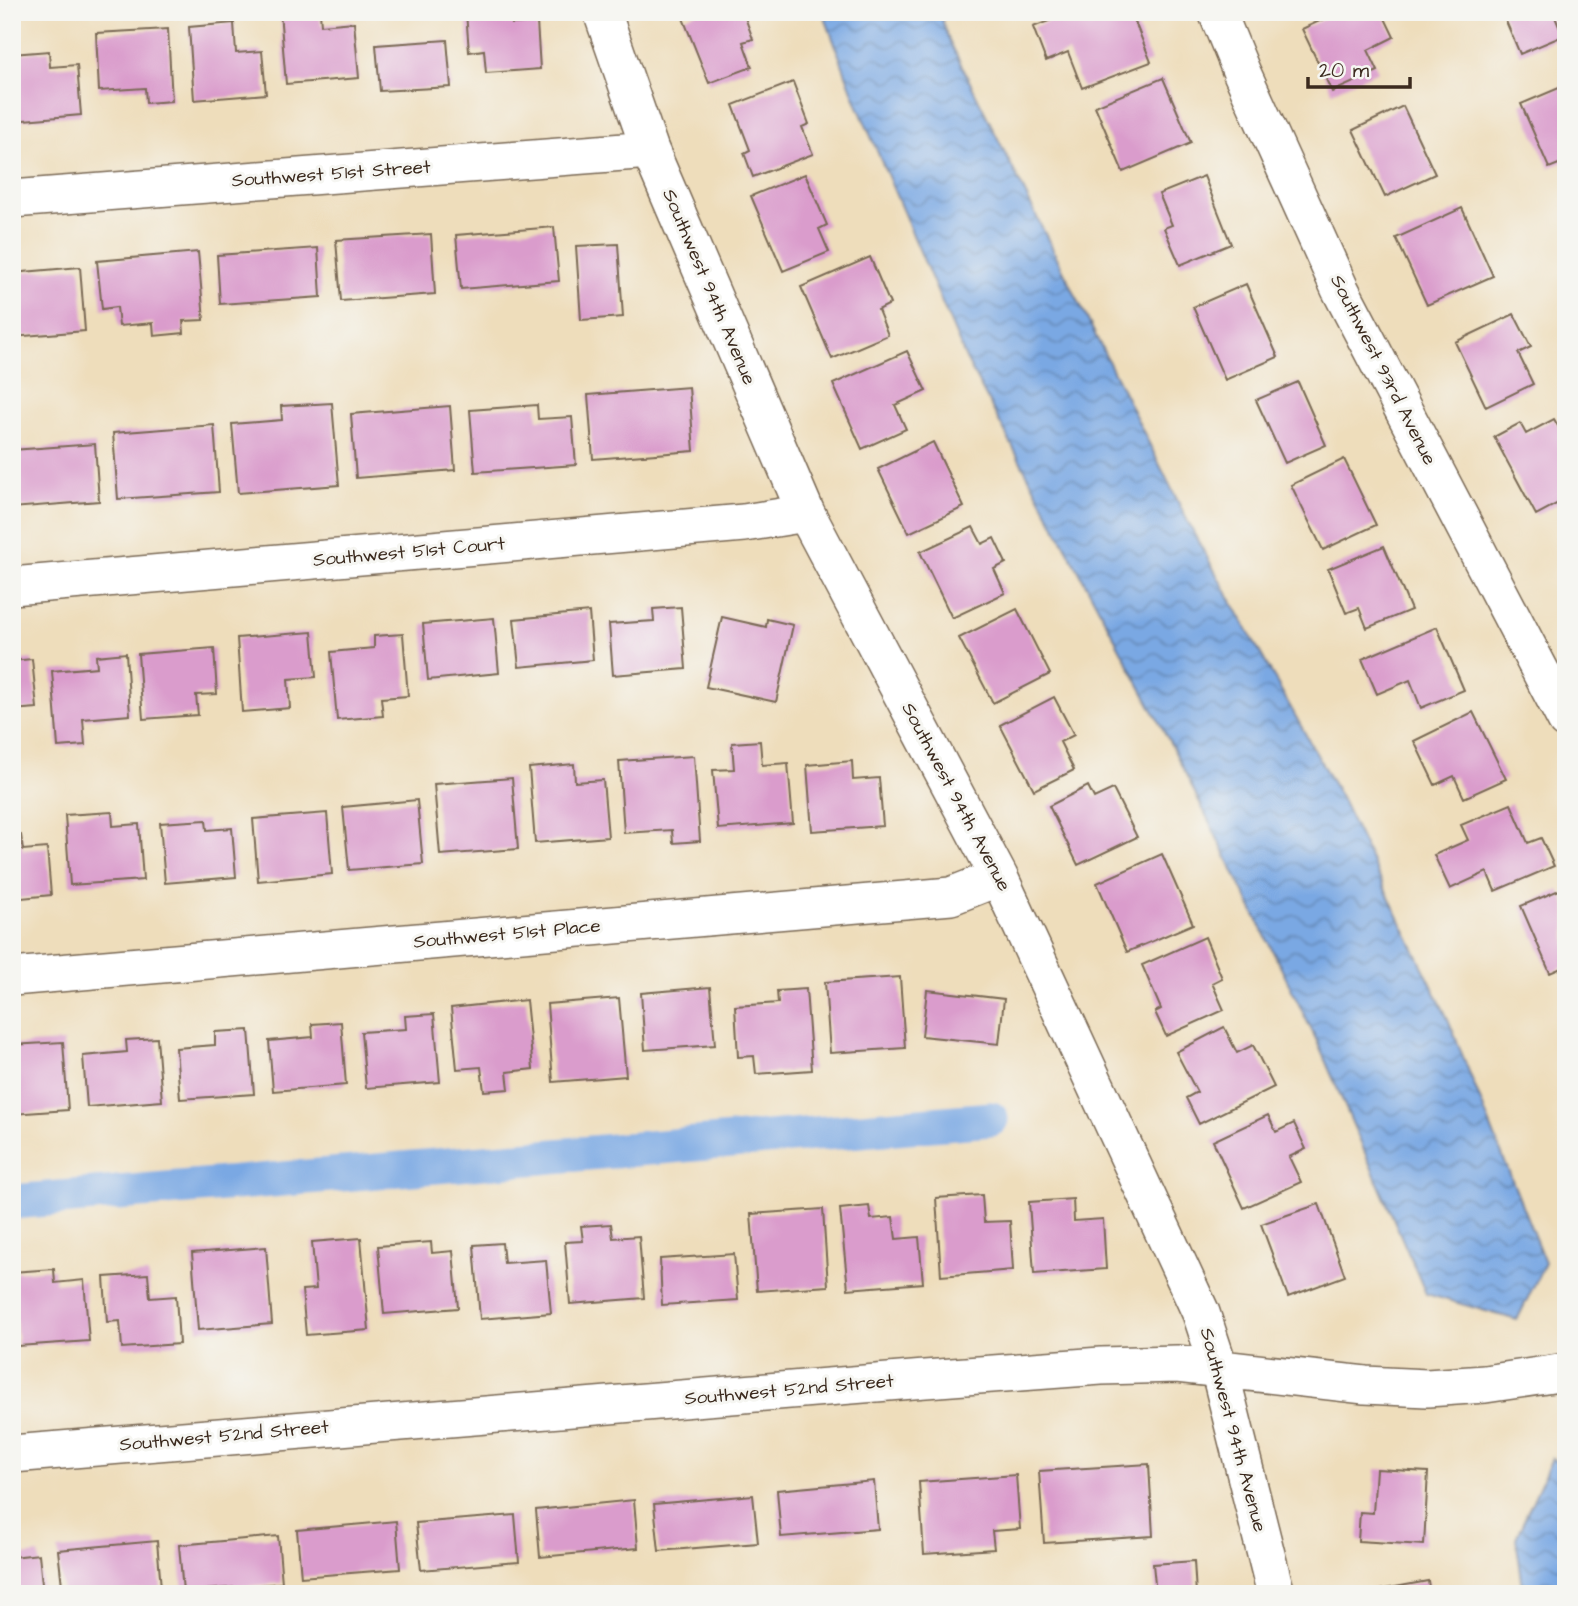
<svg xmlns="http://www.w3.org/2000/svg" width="1578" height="1606" font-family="'Architects Daughter',sans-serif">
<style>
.water{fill:url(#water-waves);stroke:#5a6980;stroke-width:2}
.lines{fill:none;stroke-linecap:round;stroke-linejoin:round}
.canal{stroke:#7aa8e3;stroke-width:35}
.building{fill:#da9ccc}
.minor-casing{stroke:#7a6955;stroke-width:40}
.minor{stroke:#fff;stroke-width:37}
.labels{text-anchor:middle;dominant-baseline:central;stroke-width:6;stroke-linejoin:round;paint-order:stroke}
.street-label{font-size:19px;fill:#3b2a1e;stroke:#f6f6f2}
</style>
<defs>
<pattern id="water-waves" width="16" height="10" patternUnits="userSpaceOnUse" patternTransform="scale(1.75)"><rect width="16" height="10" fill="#7aa8e3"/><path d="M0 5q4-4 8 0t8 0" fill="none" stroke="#6589b7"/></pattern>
</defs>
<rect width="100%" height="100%" fill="#f6f6f2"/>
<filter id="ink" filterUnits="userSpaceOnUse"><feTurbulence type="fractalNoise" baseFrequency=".0143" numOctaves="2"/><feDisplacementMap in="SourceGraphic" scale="14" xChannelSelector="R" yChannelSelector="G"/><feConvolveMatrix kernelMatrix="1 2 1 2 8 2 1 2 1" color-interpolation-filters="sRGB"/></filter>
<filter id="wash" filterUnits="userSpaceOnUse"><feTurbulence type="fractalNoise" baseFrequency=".00686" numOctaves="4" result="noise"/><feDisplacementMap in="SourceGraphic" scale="28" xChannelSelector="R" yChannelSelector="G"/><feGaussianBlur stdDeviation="1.57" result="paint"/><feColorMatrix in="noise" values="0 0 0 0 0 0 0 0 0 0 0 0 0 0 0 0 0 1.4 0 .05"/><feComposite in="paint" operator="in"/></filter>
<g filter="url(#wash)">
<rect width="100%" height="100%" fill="#edb"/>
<path class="water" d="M823,12H940L947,36L1193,532L1341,798L1448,1019L1545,1263L1517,1320L1426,1294L1316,1039L1173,748L966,359L857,104Z
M1552,1458L1566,1468V1594H1524L1516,1538Z"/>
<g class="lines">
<path class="canal" d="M12,1202L991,1119"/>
</g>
<g id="blocks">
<path class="building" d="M280,12H320L321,25L354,22L359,78L286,84Z
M466,12H511L512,24L537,22L540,69L486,73L484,50L469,52Z
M698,12H743L753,39L743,42L752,67L709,83L683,18Z
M1072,12H1131L1151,62L1082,88L1068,52L1046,61L1033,27Z
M1339,12H1382L1394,37L1368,50L1378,71L1332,92L1302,29Z
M1502,12H1553L1563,36L1520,54Z
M234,23L236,53L262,51L266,94L194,100L189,27Z
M168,29L172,101L146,103L145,88L99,91L96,33Z
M447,40L451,87L380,91L376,45Z
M49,51L50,67L77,65L81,115L12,121V54Z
M1163,78L1191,143L1123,172L1095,106Z
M793,82L809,124L802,127L813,154L753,177L744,153L750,150L733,105Z
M1566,85V161L1549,168L1521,104Z
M1403,106L1435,174L1385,197L1353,130Z
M805,174L827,225L819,229L829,252L783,271L751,196Z
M1204,176L1231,244L1180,265L1164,228L1172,225L1159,194Z
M1462,208L1493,276L1427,305L1396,238Z
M554,227L559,281L461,289L456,235Z
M431,234L435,294L341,301L336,240Z
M618,244L623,317L581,320L576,246Z
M318,248L321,297L220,304L217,255Z
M198,252L204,320L183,321L184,333L154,336L153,323L119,326L117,307L102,309L97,261Z
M870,257L890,304L878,310L888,335L832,359L801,287Z
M80,267L85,331L12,337V273Z
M1246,284L1278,357L1225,380L1193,307Z
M1514,314L1531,347L1518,353L1533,384L1486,407L1455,342Z
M907,351L926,391L895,405L906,429L862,449L833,384Z
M1298,382L1326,445L1285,463L1256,400Z
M689,387L694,451L593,459L588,395Z
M332,403L339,485L238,493L232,424L282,420L281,406Z
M537,405L538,419L572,417L576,465L475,472L470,410Z
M450,406L455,470L356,478L351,414Z
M1554,419L1566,440V465L1563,466L1566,472V499L1536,515L1494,437L1520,423L1526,434Z
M214,425L219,492L118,499L113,433Z
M933,442L964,507L909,533L878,469Z
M95,444L99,501L12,508V450Z
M1344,459L1376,525L1323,550L1291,485Z
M973,527L982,544L994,538L1006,563L994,569L1005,593L952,618L920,552Z
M1384,546L1411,610L1367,628L1359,608L1346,613L1328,569Z
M681,607L686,669L613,675L609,624L654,621L653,609Z
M1017,609L1050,674L993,703L959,638Z
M589,612L593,660L519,667L514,619Z
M722,617L766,627L767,619L793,625L776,702L706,687Z
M494,618L499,673L428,680L423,624Z
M1437,627L1464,690L1421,708L1410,680L1377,694L1362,659Z
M312,632L316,677L288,679L290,708L242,712L237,638Z
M403,634L408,696L381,698L383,716L337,720L331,652L374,648V636Z
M214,648L217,694L196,695L198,715L143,719L138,654Z
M126,653L130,715L83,719L85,745L58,747L52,671L97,667L96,656Z
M32,659L37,708L12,710V661Z
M1054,697L1074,735L1060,742L1074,770L1034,790L1000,725Z
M1473,712L1506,779L1464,798L1454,776L1435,785L1414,741Z
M760,741L762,765L788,763L793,823L718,829L713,770L734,769L732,743Z
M694,756L700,841L673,843L672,830L624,833L619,761Z
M852,761L853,780L879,778L883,826L812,831L807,765Z
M574,764L575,782L603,780L608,837L535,843L529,768Z
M512,778L518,849L440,855L434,784Z
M1088,786L1094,798L1113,789L1137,837L1078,865L1049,806Z
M417,800L423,864L349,870L343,807Z
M1511,804L1528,843L1541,838L1554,866L1495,891L1487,872L1450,889L1434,855L1468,840L1461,825Z
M112,812L113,826L139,824L143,880L70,885L65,815Z
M327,813L332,874L258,881L253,819Z
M206,820L207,830L232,828L236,877L165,883L160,823Z
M21,835L23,850L47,848L51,895L12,899V836Z
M1162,854L1193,924L1127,952L1097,883Z
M1559,890L1566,905V966L1550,973L1521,906Z
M1205,937L1222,978L1212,983L1224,1010L1166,1036L1155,1012L1161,1009L1142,965Z
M900,977L905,1048L830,1053L825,982Z
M710,987L715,1045L645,1050L641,993Z
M806,989L812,1070L756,1074L754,1056L738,1057L735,1006L778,1003L777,991Z
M927,990L1004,999L999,1044L922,1036Z
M619,998L626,1076L553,1082L547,1004Z
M526,1000L533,1069L507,1072L509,1089L484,1091L481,1067L457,1069L451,1008Z
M434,1014L440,1082L366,1088L361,1032L406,1029L405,1016Z
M341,1022L346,1085L273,1091L269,1041L313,1037L312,1024Z
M1224,1027L1237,1053L1253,1045L1274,1087L1199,1124L1186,1098L1197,1092L1176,1052Z
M249,1030L254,1094L180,1099L176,1048L215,1045V1032Z
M157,1038L162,1101L87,1107L83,1056L127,1052L126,1040Z
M63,1042L68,1110L12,1114V1045Z
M1268,1115L1276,1132L1294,1123L1306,1149L1289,1157L1301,1182L1244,1208L1213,1141Z
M982,1195L984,1222L1010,1221L1013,1270L941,1276L936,1198Z
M1073,1199L1074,1221L1103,1219L1106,1269L1034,1274L1029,1202Z
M1319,1204L1345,1276L1288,1297L1261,1224Z
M869,1206L871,1219L893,1217L896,1239L919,1237L923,1283L848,1289L840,1209Z
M823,1209L828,1286L757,1291L751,1214Z
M611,1224L613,1238L639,1236L644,1298L570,1304L565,1242L583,1241L581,1226Z
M361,1238L369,1330L306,1335L302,1290L316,1289L312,1242Z
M431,1242L432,1253L453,1251L458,1308L384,1314L378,1246Z
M502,1243L504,1263L546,1260L551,1313L480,1319L474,1245Z
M266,1247L272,1324L198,1330L192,1253Z
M734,1254L738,1300L662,1305L660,1259Z
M54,1269L55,1283L84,1280L89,1341L18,1346L12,1272Z
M148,1274L150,1298L176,1296L179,1344L122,1348L120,1321L107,1322L104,1277Z
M1149,1464L1153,1536L1044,1543L1039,1471Z
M1376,1469L1428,1472L1424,1545L1358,1541L1360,1512L1373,1513Z
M1016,1475L1020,1529L992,1531L994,1549L924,1554L919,1482Z
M874,1481L878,1529L781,1537L777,1490Z
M753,1495L758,1543L659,1551L654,1504Z
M634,1500L638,1548L540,1557L536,1510Z
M515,1515L519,1562L421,1570L416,1523Z
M396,1521L400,1569L301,1577L297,1530Z
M278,1536L282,1583L183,1592L179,1545Z
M157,1541L161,1588L98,1594H63L58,1550Z
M39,1554L43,1594H12V1557Z
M1194,1561L1196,1594H1156L1153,1564Z
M1428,1581L1430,1594H1368V1592Z"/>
</g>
</g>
<g filter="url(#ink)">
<use href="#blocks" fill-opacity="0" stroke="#7a6955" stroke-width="2"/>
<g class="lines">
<g class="minor-casing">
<path id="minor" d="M602,12L650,150L806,513L999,877L1201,1313L1219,1368L1276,1594
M1217,12L1242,73L1340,289L1566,720
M12,199L650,150
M12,586L744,523L806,513
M12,977L951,896L999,877
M12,1454L925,1379L1101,1366L1177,1364L1365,1385L1427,1388L1485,1384L1566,1372"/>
</g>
<use href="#minor" class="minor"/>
</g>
</g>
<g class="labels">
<g class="street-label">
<text transform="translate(331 174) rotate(-4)">Southwest 51st Street</text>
<text transform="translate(709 287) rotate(67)">Southwest 94th Avenue</text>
<text transform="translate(1383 370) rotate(63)">Southwest 93rd Avenue</text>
<text transform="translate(409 552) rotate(-5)">Southwest 51st Court</text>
<text transform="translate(956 797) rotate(62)">Southwest 94th Avenue</text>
<text transform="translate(507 934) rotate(-5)">Southwest 51st Place</text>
<text transform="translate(789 1390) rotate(-5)">Southwest 52nd Street</text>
<text transform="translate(1233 1430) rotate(75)">Southwest 94th Avenue</text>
<text transform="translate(224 1436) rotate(-5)">Southwest 52nd Street</text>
</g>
</g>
<rect width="1578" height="1606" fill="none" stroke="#f6f6f2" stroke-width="42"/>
<path d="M1308 77v10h102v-10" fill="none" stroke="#3b2a1e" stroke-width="3.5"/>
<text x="1319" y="77" font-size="21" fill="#3b2a1e" stroke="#f6f6f2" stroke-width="5" paint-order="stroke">20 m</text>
</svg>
